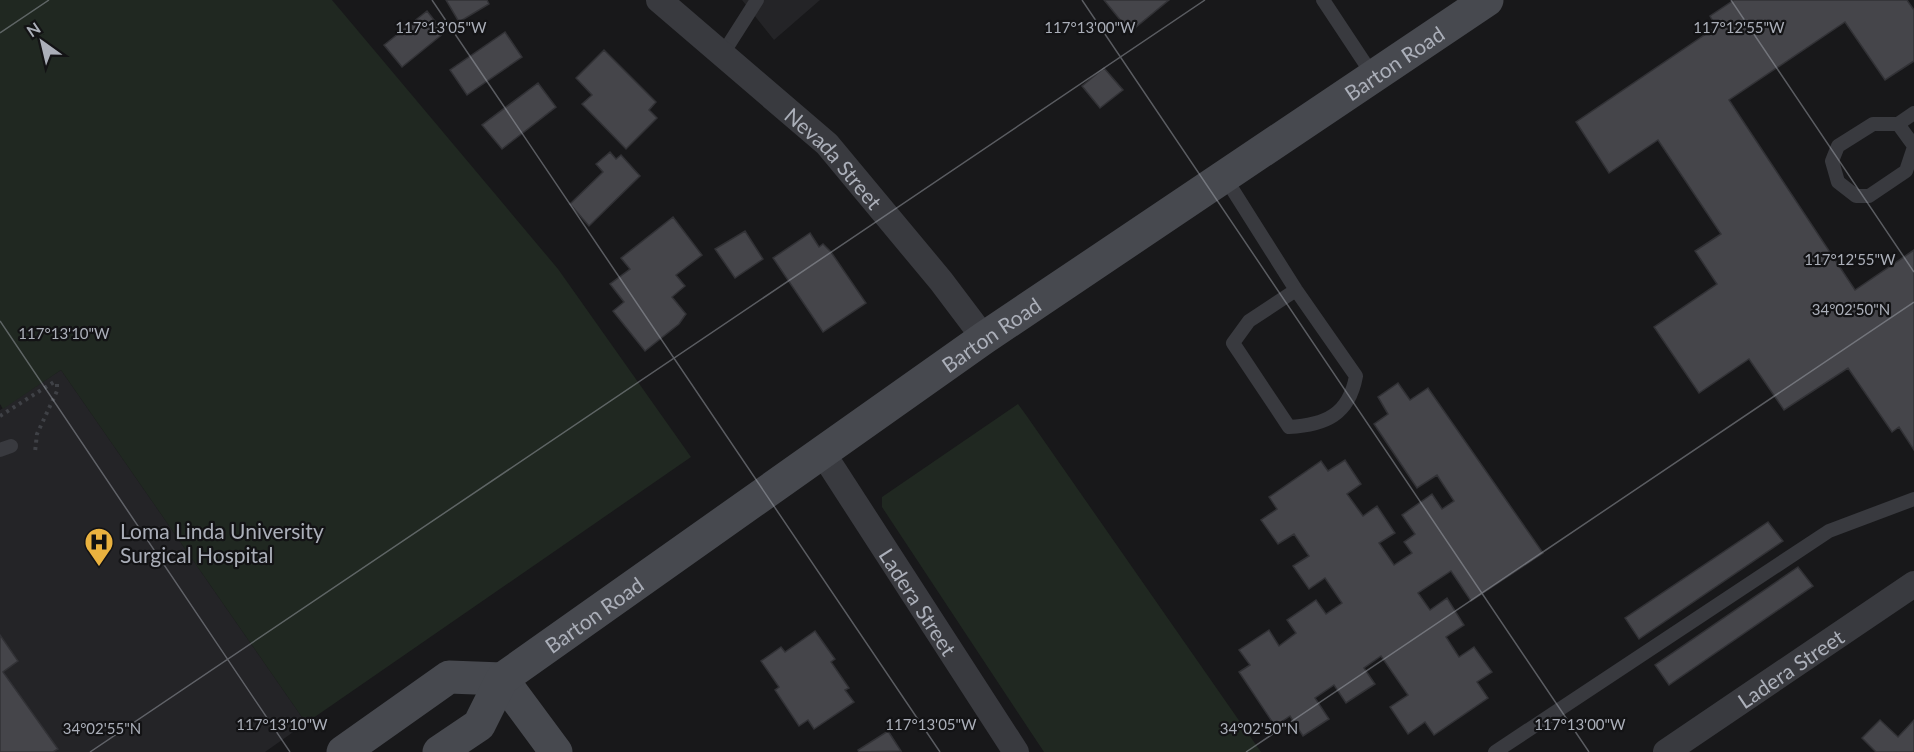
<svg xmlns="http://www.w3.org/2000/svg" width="1914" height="752" font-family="Lato,sans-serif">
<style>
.built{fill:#242427}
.green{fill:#202821}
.building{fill:#45454a;stroke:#323236;stroke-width:1.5}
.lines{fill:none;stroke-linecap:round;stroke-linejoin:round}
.path{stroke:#3f4146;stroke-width:4;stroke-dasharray:3 4.5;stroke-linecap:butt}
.lane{stroke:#393a3f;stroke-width:14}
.street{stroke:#393a3f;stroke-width:26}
.secondary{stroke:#47494f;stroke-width:33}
.ticks{fill:none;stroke:#abafb9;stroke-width:1.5;stroke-opacity:0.45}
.labels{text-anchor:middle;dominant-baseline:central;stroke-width:4.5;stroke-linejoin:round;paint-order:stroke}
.street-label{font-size:21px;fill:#abafb9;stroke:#131315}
.poi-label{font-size:21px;fill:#abafb9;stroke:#131315;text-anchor:start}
.ticks-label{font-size:15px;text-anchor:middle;fill:#abafb9;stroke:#131315;stroke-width:4.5;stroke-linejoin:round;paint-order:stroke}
</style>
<rect width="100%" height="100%" fill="#18181a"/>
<path class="built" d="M742,0H820L774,40Z
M61,370L306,723L265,752H0V410Z"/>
<path class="green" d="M0,0H332L558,269L691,457L306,723L61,370L3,409L0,404Z
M1018,404L1026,415L1261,752H1044L882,507V497Z"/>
<path class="building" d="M446,0H487L489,4L459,22Z
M1104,0H1169L1130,32Z
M1734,0H1907L1914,10V61L1885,80L1845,22L1729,100L1855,290L1914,250V450L1899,427L1892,432L1848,368L1784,410L1749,359L1699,393L1654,327L1717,284L1695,251L1721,234L1658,140L1609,173L1576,122L1716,27L1710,16Z
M427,11L444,33L402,67L384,45Z
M505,32L522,57L467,95L450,70Z
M604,50L656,102L649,110L657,118L626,149L582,104L592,95L576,78Z
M1104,68L1123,90L1100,108L1082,86Z
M538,83L556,107L502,149L482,125Z
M610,152L616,159L621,155L640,176L589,226L570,204L603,172L596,164Z
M673,217L702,255L676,275L685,286L672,297L686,314L679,324L645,351L613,311L624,302L610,284L630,269L621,258Z
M745,231L763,259L735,278L715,249Z
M810,233L819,247L823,244L831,252L866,303L823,332L773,258Z
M1398,383L1410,400L1428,388L1543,553L1471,601L1451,571L1418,593L1430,610L1447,598L1464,625L1446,637L1459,657L1474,647L1492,672L1477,682L1488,698L1434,735L1425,722L1408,734L1390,707L1408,695L1381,656L1364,668L1375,684L1346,703L1334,685L1315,698L1329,719L1303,736L1290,716L1275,726L1239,672L1250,665L1239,650L1269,630L1279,646L1296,633L1287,620L1316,600L1326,614L1342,603L1325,578L1309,589L1293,566L1309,556L1294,534L1278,544L1261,520L1277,509L1269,497L1321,461L1328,471L1345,460L1361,484L1347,494L1363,516L1377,506L1395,533L1379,543L1394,565L1412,553L1404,542L1415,534L1402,515L1432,494L1442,509L1454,501L1437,475L1417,488L1374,424L1388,414L1378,397Z
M1768,522L1783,541L1639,639L1625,618Z
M1798,567L1813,586L1669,685L1655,665Z
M815,631L835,659L831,662L849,688L845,690L854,702L814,729L808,720L799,726L775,690L779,687L761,661L781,647L785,652Z
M0,635L18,661L3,672L58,749L53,752H0Z
M1880,720L1898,737L1914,720V752H1876L1862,738Z
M888,731L901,751L859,752L858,750Z"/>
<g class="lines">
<path class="path" d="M0,416L54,382L57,384V391L37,434L35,452"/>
<path class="lane" d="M1323,0L1374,77
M722,55L757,0
M1914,113L1898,124H1873L1838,146L1832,161L1838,182L1856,196H1869L1906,171L1914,147
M1898,124L1914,146
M1224,176L1296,290L1356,376C1349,415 1325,425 1289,427L1233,343L1249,321L1296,290
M0,450L11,446
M1495,752L1829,531L1914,499"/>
<g class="street">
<path id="s1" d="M659,0L827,144L941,281L984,338"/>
<path id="s2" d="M822,452L1016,752"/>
<path id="s3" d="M1666,752L1914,584"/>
</g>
<g class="secondary">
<path d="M502,679L556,752"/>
<path d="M343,752L449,677L502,679"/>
<path id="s4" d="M439,752L479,725L502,679L984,338L1487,0"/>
</g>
</g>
<path class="ticks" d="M432,0L940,752M1082,0L1589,752M1731,0L1914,272M0,33L49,0M0,321L290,752M90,752L1205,0M1246,752L1914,302"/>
<defs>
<g id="hospital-pin" transform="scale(1.5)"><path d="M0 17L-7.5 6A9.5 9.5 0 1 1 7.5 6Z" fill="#eab23f" stroke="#131315"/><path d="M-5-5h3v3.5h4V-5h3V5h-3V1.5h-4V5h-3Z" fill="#111"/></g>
</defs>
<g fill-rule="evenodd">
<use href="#hospital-pin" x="99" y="542"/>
</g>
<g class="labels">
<g class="street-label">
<text stroke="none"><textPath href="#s4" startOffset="1184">Barton Road</textPath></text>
<text stroke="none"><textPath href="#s1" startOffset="236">Nevada Street</textPath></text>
<text stroke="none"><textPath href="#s4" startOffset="698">Barton Road</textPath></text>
<text stroke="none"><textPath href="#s2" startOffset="178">Ladera Street</textPath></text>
<text stroke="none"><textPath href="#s4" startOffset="212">Barton Road</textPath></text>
<text stroke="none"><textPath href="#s3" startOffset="150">Ladera Street</textPath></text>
</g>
<g class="poi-label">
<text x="120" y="530">Loma Linda University<tspan x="120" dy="24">Surgical Hospital</tspan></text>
</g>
</g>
<g class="ticks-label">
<text x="441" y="33">117°13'05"W</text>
<text x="1090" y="33">117°13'00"W</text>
<text x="1739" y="33">117°12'55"W</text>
<text x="1850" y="265">117°12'55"W</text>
<text x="1851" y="315">34°02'50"N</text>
<text x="64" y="339">117°13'10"W</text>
<text x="282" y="730">117°13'10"W</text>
<text x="931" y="730">117°13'05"W</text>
<text x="1580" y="730">117°13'00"W</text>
<text x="102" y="734">34°02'55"N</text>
<text x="1259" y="734">34°02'50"N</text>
</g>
<g transform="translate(42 42) rotate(326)" stroke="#131315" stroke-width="4.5" paint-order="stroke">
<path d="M0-4.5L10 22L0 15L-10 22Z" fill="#abafb9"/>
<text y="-9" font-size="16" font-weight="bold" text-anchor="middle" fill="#abafb9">N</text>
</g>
</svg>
